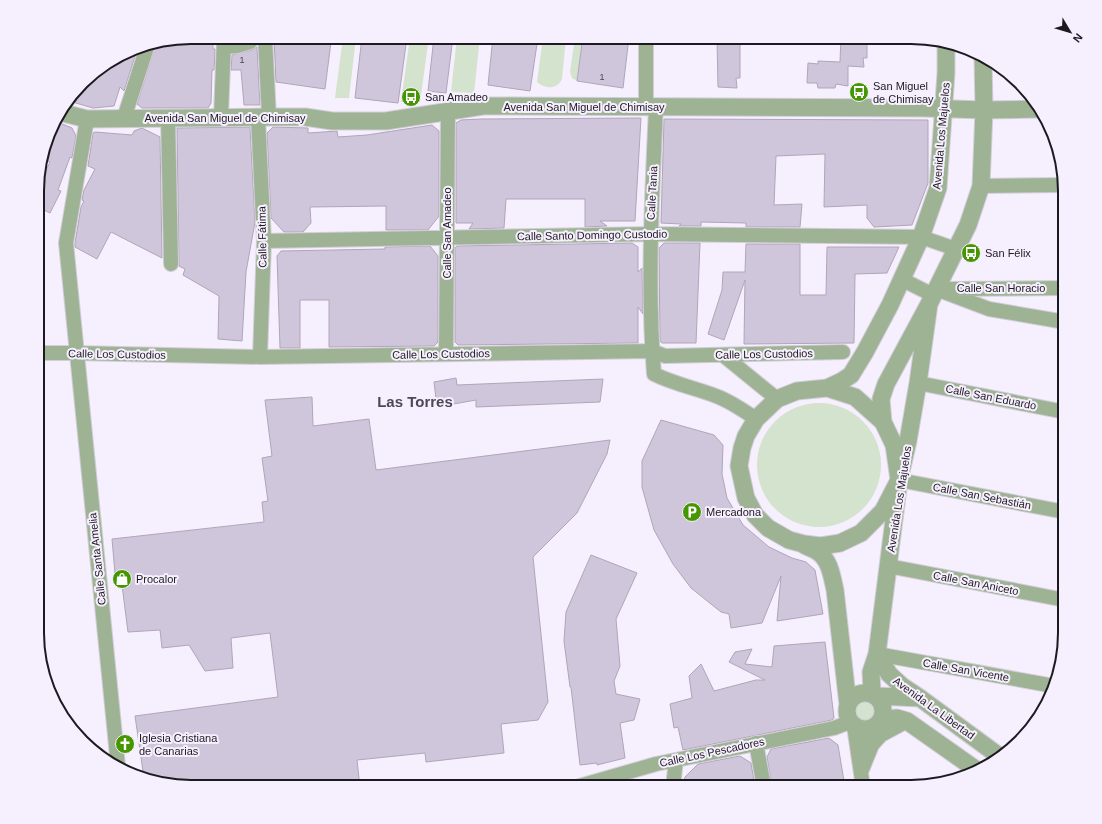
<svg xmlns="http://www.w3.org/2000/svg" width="1102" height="824" font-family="Arial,sans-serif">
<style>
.green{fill:#d4e3cd}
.building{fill:#d0c6db;stroke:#b0a5ba}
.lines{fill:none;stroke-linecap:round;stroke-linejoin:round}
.minor-casing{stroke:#d3cdda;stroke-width:16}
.tertiary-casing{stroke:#d3cdda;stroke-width:19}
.minor{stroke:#9db393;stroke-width:14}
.tertiary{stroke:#9db393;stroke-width:17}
.labels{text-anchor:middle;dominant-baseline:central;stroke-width:4;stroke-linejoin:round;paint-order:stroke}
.number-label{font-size:9px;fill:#4a4450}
.poi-label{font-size:11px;fill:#1d1921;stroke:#f6effd;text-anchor:start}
.street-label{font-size:11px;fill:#1d1921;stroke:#f6effd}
.district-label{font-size:15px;font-weight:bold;fill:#504659;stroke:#f6effd}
.rim{fill:none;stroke:#1d1921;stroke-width:2}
</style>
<rect width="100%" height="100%" fill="#f6effd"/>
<path class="green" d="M343,37H356L349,98H335Z
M410,37H429L420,102H401Z
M457,37H480L474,93L451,92Z
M543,37H566L562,79C557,90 545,89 537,82Z
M575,37H583L577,81L572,78L570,72Z
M757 465a62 62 0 1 1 124 0a62 62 0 1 1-124 0Z
M855 711a10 10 0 1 1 20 0a10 10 0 1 1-20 0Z"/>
<path class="building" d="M191,37H213V49H215L214,70H212L211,103L208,108H142L137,104L156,43Z
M274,37H287L331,42L325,89L276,82Z
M362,37H407L398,103L355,98Z
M434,37H453L446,93L428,91Z
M493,37H538L530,91L488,85Z
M583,37H629L623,88L577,81Z
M717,37H740V78H736L737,88L718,87Z
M841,37H867V58H863L864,67L848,66V86L836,84L835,88H818L817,83H807L808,63L818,64V61L840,62Z
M138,47L124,91L120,87L114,106L93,108L69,101L90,75Z
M257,47L260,105H244L241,70H231L232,55L252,50Z
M641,118L635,221H600L607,226L585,227V199H506L504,228L469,229L473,223H456V123L461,120L481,119Z
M664,119L928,120V183L912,225L874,227L867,218V205L824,207L825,154L776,156L774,205L802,204L800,227H746V223L701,222V226H679L681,224L661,223Z
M55,121L72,128L76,136L72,158L70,157L58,190L61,191L50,213L38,207V186L50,162L42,159Z
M432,125L439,131V216L428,230H386V206L310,207L311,223L303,232H284L271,218L267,133L273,127L308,128V133L337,131L338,137L367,135Z
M250,127L255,222L246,272L242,341L218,339L219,296L183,275L185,269L179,266L177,128Z
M142,128L160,137L162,258L111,232L97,259L75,247V243L81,207L84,201L82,200L84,190L95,169L88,166L93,133L95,132L132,135L134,131Z
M632,243L638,247V272L642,268L643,314L638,307V343L458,345L455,342V248L457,246Z
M664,243H700L696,343H662L660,341L659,248Z
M746,244H800V295H826L827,247H899L887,273L855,274L854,343L744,344L745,280L724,340L708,334L722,290L723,272H745Z
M430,246L438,256V342L434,346L329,347V300H300V348H280L277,256L281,251L385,249V247Z
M456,378L457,385L603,379L600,402L476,407V400L437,407L434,382Z
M312,397L313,426L369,419L376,470L610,440L607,454L577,513L533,557L548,702L538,720L501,724L504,753L426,762L425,753L357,760L360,787H181L144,778L135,716L278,697L270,633L231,638L233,668L205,671L189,645L162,648L160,630L128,632L122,585H116L112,539L264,522L262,502L268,501L262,458L272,456L265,400Z
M661,420L714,435L723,445L722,474L727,498L743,525L769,547L792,558L806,562L815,570L823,614L777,621L781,576L762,623L731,628L729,614L721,612L691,588L673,564L654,530L642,487V461Z
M591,555L637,573L616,619L620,666L614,681L616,694L640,699L634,720L620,723L625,758L597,765V763L580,765L571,687H570L564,641L566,612Z
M825,642L834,718L832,720L683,750L678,727L674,728L670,704L692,698L689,676L701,664L714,691L756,680H765L729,662L735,652L752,649L745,664L772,667L774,646Z
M829,738L838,745L845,787H772L767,757L771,749Z
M740,756L751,763L755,787H683L685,777L698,764Z"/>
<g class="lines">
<g class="minor-casing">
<path id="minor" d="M265,37L269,117
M224,47L237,46L250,42V37
M656,107C652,196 647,286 654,374C674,384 695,388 716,396C730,401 743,410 756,419
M646,108V37
M221,117L224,37
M258,117L264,241L260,357
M124,118L148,44
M168,118L171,264
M87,119L66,243L118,766
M981,186L1064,185
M264,241L651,234L921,237L956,249
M901,279L933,295
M936,289L989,309L1065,322
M945,289L1065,288
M38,353H76L260,357L652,351L665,356L843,352
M446,354L448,111
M723,355L777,399
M918,383L1065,412
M899,480L1065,512
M888,566L1065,600
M877,654L1054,686
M854,726L863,787
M756,743L764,787
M864,753L868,729
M861,772L872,745L881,735L907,721
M576,787L656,764L834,728L850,722
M673,787L676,760"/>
</g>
<g class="tertiary-casing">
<path id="tertiary" d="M59,112L87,119L269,117H305L332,121H386L483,106L923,108L984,110L1039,109
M827,388L855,397L883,422L894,445L899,480L883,511L861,533L840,543L821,546L804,544L789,540L768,528L755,515L746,498L739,466L742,448L746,436L756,419L777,399L797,391Z
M827,388L842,381L851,375L865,352L890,305L921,237L938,188L946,73V43
M883,422L881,399L886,384L929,304L968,225L981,186L984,110L983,57
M804,545C808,547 814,549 818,552C830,560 832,577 835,590L848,705
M877,654L889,674L902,686L920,698L999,756
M847 711a18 18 0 1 1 36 0a18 18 0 1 1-36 0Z
M872,693L871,672L877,654L899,480L908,441L918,383L929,304
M876,696L920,698
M881,720L897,718L907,721L978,771"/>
</g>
<use href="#minor" class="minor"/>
<use href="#tertiary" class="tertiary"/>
</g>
<defs>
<g id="bus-disc" transform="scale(1)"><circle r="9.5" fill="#459600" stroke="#f6effd"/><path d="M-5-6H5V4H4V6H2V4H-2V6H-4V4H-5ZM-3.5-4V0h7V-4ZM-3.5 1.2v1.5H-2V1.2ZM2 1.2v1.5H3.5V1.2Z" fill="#fff"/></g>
<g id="parking-disc" transform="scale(1)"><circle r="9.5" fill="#459600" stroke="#f6effd"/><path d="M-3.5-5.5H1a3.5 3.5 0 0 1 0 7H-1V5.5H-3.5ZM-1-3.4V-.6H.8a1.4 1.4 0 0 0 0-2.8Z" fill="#fff"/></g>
<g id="shop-disc" transform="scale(1)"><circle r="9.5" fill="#459600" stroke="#f6effd"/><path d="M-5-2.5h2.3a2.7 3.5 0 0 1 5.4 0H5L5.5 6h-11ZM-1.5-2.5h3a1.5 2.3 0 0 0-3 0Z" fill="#fff"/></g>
<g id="church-disc" transform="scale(1)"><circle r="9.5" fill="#459600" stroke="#f6effd"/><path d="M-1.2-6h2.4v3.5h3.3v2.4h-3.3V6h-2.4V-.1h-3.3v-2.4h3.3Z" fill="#fff"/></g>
</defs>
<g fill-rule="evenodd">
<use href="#bus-disc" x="859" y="92"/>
<use href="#bus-disc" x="411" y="97"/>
<use href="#bus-disc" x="971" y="253"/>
<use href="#parking-disc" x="692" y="512"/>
<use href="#shop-disc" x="122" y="579"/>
<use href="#church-disc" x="125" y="744"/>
</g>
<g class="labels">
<g class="number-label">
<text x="242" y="60">1</text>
<text x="602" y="77">1</text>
</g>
<g class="poi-label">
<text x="873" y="86">San Miguel<tspan x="873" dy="13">de Chimisay</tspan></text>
<text x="425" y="97">San Amadeo</text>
<text x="985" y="253">San Félix</text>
<text x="706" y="512">Mercadona</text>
<text x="136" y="579">Procalor</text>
<text x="139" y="738">Iglesia Cristiana<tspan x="139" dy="13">de Canarias</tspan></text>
</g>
<g class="street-label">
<text x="584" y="107">Avenida San Miguel de Chimisay</text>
<text x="225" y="118">Avenida San Miguel de Chimisay</text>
<text transform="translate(941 136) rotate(-85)">Avenida Los Majuelos</text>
<text transform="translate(652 193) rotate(-87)">Calle Tania</text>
<text transform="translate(447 233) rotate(-90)">Calle San Amadeo</text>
<text transform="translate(592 235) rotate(-1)">Calle Santo Domingo Custodio</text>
<text transform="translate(262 237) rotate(-91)">Calle Fátima</text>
<text x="1001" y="288">Calle San Horacio</text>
<text transform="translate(117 354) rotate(1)">Calle Los Custodios</text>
<text transform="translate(441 354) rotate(-1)">Calle Los Custodios</text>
<text transform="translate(764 354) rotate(-1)">Calle Los Custodios</text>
<text transform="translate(991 397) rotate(11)">Calle San Eduardo</text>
<text transform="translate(982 496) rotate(11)">Calle San Sebastián</text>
<text transform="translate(899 499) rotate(-81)">Avenida Los Majuelos</text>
<text transform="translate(97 559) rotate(-96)">Calle Santa Amelia</text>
<text transform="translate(976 583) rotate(11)">Calle San Aniceto</text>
<text transform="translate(966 670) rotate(10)">Calle San Vicente</text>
<text transform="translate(934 708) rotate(36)">Avenida La Libertad</text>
<text transform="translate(712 752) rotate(-12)">Calle Los Pescadores</text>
</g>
<g class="district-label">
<text x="415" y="401">Las Torres</text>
</g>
</g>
<path d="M0 0H1102V824H0ZM191 44H911A147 147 0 0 1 1058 191V633A147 147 0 0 1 911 780H191A147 147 0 0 1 44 633V191A147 147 0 0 1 191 44Z" fill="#f6effd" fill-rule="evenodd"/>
<path class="rim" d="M191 44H911A147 147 0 0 1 1058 191V633A147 147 0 0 1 911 780H191A147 147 0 0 1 44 633V191A147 147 0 0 1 191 44Z"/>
<g transform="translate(1070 32) rotate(128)" stroke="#f6effd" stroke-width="3" paint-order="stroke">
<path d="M0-3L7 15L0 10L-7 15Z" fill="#1d1921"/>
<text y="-6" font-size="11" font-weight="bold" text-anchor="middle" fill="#1d1921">N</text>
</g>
</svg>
